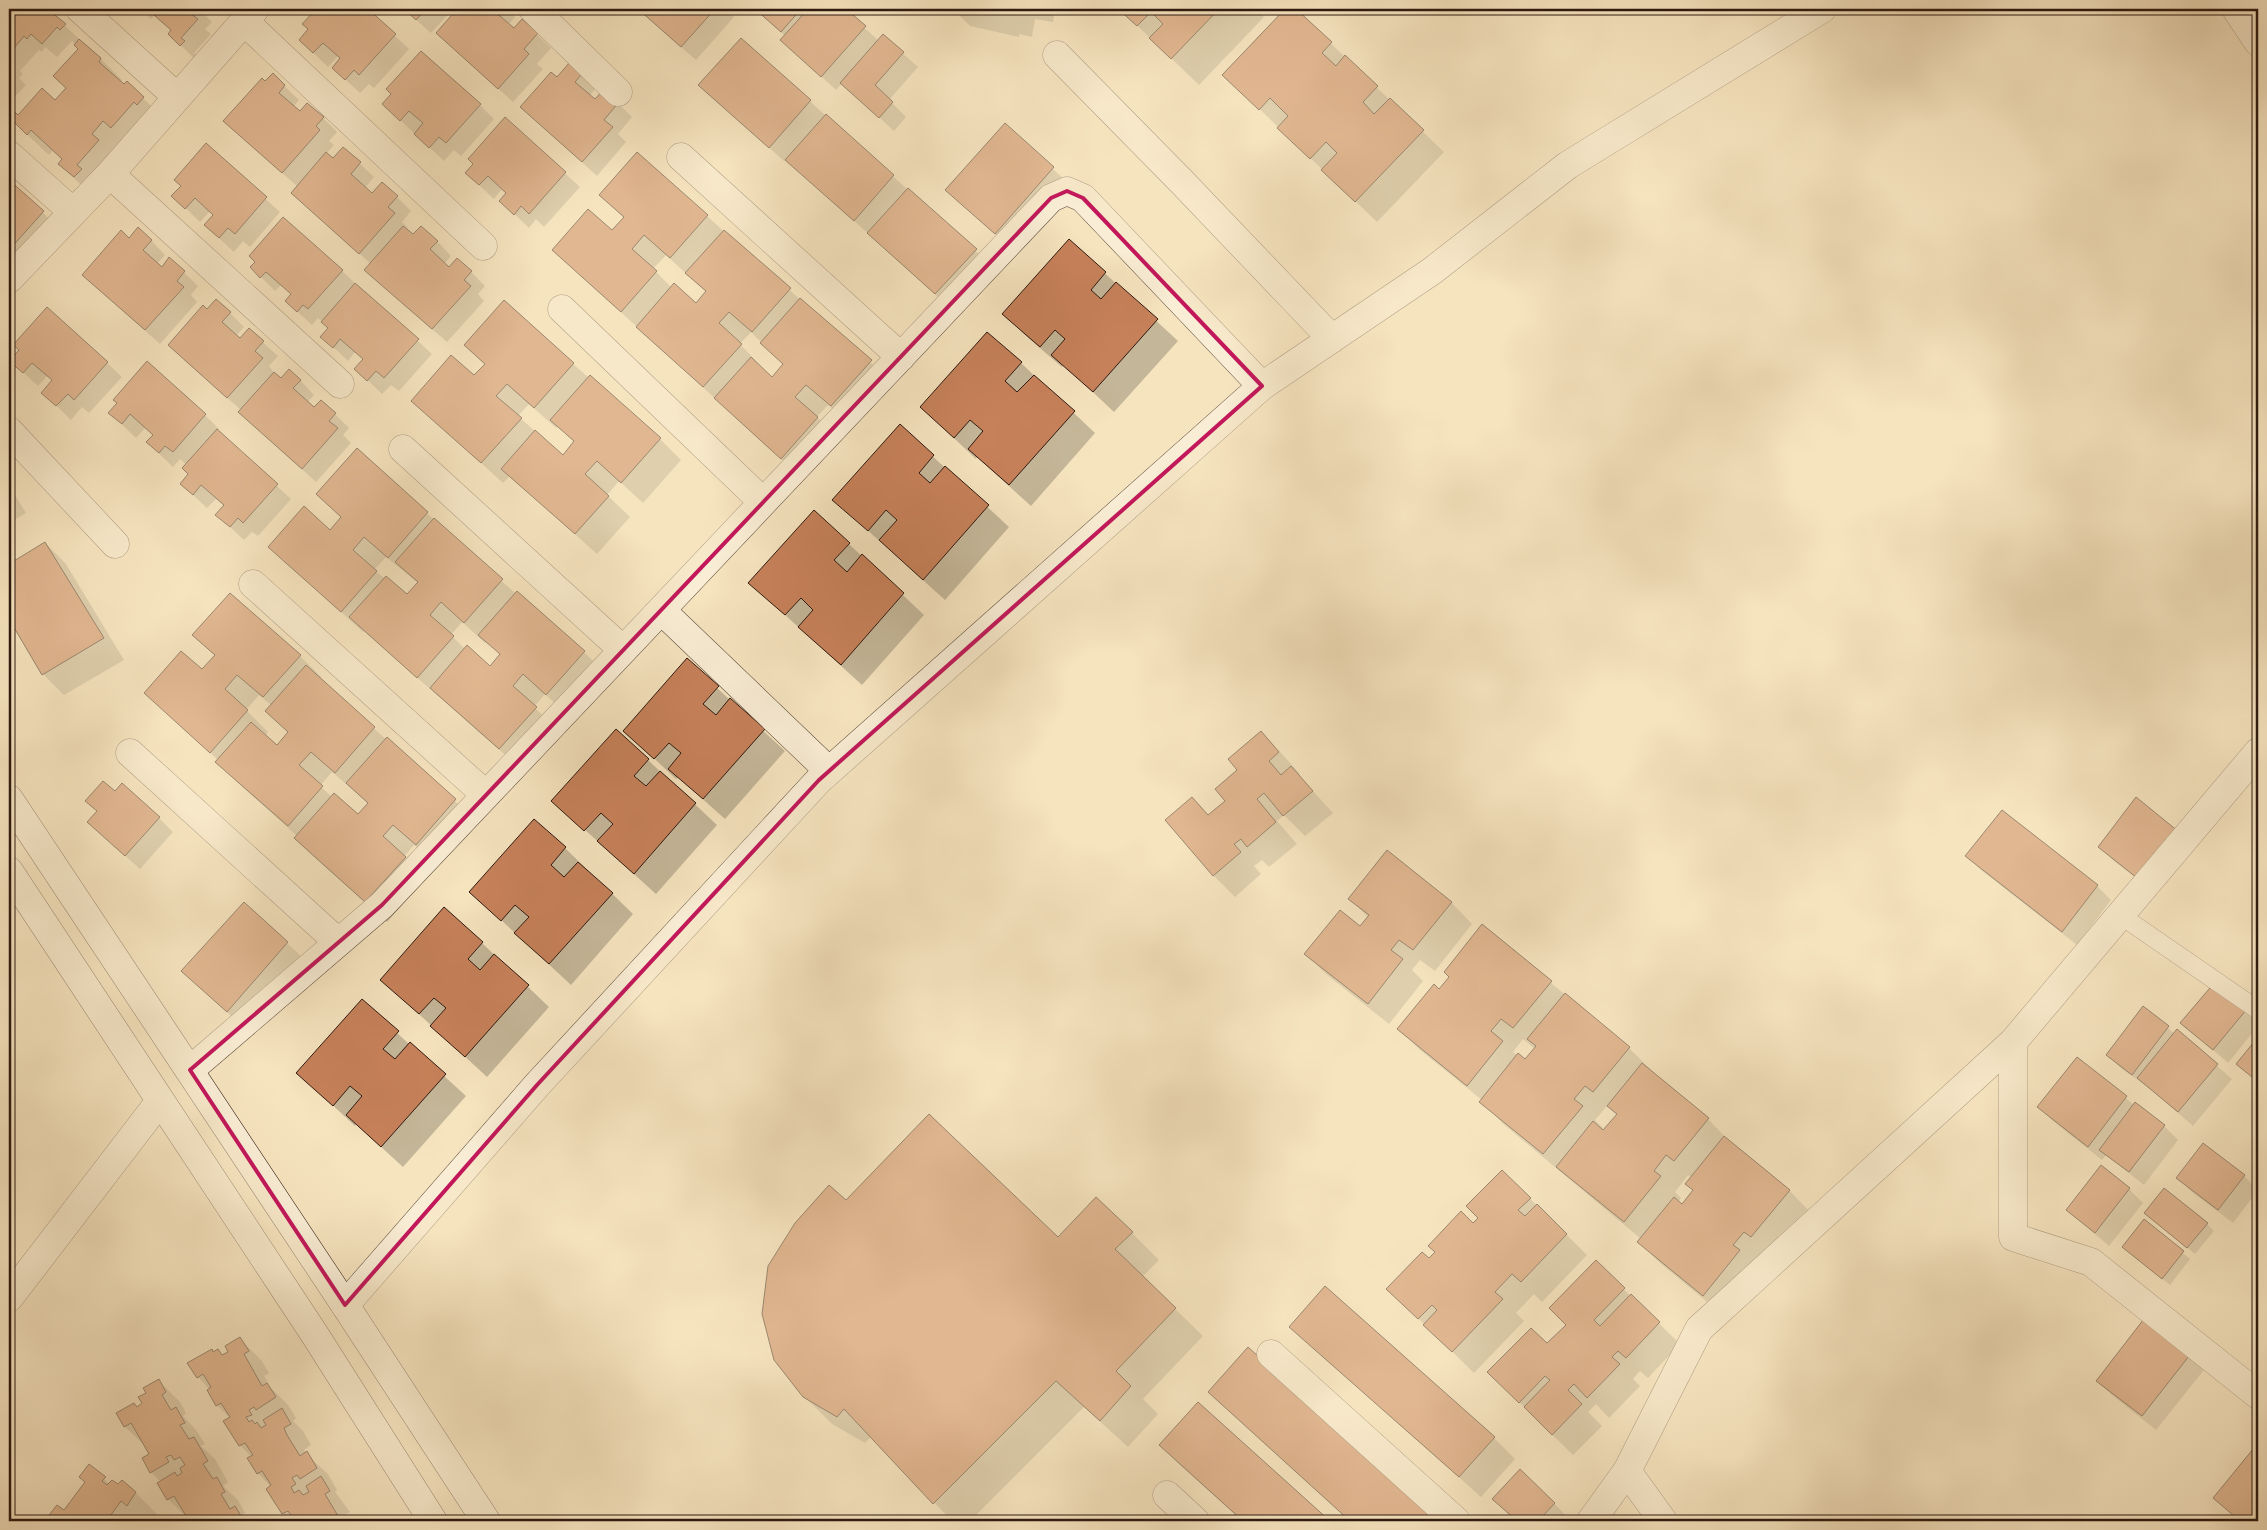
<svg xmlns="http://www.w3.org/2000/svg" width="2267" height="1530" font-family="'IM FELL French Canon',serif">
<style>
.shadow{fill:#0003;fill-rule:evenodd}
.building{fill:#c7815a;stroke:#2c1910}
.lines{fill:none;stroke-linecap:round;stroke-linejoin:round}
.lane-casing{stroke:#5e4c3c;stroke-width:19}
.street-casing{stroke:#5e4c3c;stroke-width:29}
.secondary-casing{stroke:#2c1910;stroke-width:29}
.lane{stroke:#f9edd5;stroke-width:18}
.street{stroke:#f9edd5;stroke-width:28}
.secondary{stroke:#f9edd5;stroke-width:28}
.marked{fill:none;stroke:#c2185b;stroke-width:4;stroke-linejoin:round}
</style>
<rect width="100%" height="100%" fill="#f6e4bf"/>
<filter id="stains"><feTurbulence type="fractalNoise" baseFrequency=".004" numOctaves="4"/><feColorMatrix values="0 0 0 0 .2 0 0 0 0 .09 0 0 0 0 .02 0 0 0 .5 -.17"/></filter>
<radialGradient id="worn" r=".72"><stop offset=".6" stop-color="#630" stop-opacity="0"/><stop offset="1" stop-color="#630" stop-opacity=".3"/></radialGradient>
<path class="shadow" d="M9,9H42L48,14L50,12L101,59L122,80L120,82L125,86L127,83L165,119L81,185L60,164L63,160L53,150L49,155L9,118L14,113L18,117L55,102L67,89L79,49L72,41L57,57L45,47L42,52L39,50L20,71L23,74L19,78L26,85L9,103Z
M140,9H213L206,16L212,22L205,29L211,34L194,53L198,56L195,59L169,34L172,31L155,15L151,19Z
M318,9H366L409,49L374,88L369,84L360,93L333,68L341,59L338,56L328,67L300,40L309,29L304,24Z
M404,9H453L431,33Z
M459,9H507L515,17L508,25L514,30L523,21L551,48L537,64L543,69L513,102L437,33Z
M637,9H726L734,17L696,60Z
M756,9H844L879,41L883,36L918,67L889,100L906,117L894,131L842,83L836,90L782,40L785,36Z
M953,9H1055L1053,22L1035,19L1032,37L1019,34V37L970,26Z
M1120,9H1256L1264,17L1199,85Z
M1287,9H1295L1444,152L1377,222L1224,75Z
M741,39L990,264L950,308L786,159L784,161L714,99Z
M570,64L596,88L589,96L595,101L618,103L632,117L618,134L626,142L597,176L521,107L557,79Z
M273,75L299,100L293,107L300,113L323,118L337,132L329,141L334,145L326,154L333,160L343,148L374,177L365,188L372,195L397,197L411,211L402,222L408,228L406,231L413,236L437,241L451,256L444,264L449,268L471,272L485,286L478,294L484,301L447,342L380,284L371,264L307,207L298,187L239,135L265,83Z
M383,104L480,105L494,119L461,156L454,150L444,161Z
M9,105L12,109L9,113Z
M505,119L580,187L544,227L536,219L529,228L501,201L507,194L502,189L494,199L466,173Z
M1005,125L1067,182L1010,248L947,190Z
M206,145L280,212L250,247L243,241L234,252L205,225L214,215L210,211L200,222L173,196L182,186Z
M9,181L57,226L20,267L9,257Z
M600,195L707,216L892,382L853,426L828,405L817,417L839,439L803,479L553,250L612,232L624,218ZM666,255L707,293L696,305L672,288L653,269ZM751,332L784,365L772,378L740,344Z
M129,240H151L165,255L157,264L162,269L170,259L198,286L191,295L197,302L160,344L98,289Z
M1069,240L1178,341L1114,412L1064,365L1062,367L1025,335L1004,314Z
M251,267L342,271L432,354L399,391L391,385L382,394L356,369L364,360L355,352L348,361L322,336L329,328L324,323L318,318L312,325L286,301L292,295L281,285L275,291Z
M207,310L230,313L244,327L236,336L240,339L249,330L278,356L269,366L275,374L281,380H300L314,395L307,403L314,409L335,414L349,428L343,435L351,443L316,482L254,426L239,412L241,410L183,359Z
M465,345L573,364L660,439L681,460L643,503L619,481L607,495L630,517L597,554L510,476L503,483L413,401L474,377L485,365ZM529,404L556,428L558,426L575,443L563,456L518,416Z
M11,361L107,363L122,377L89,413L82,407L71,420L43,392L53,381L47,376L38,386Z
M147,363L205,415L219,429L217,431L291,499L258,536L252,532L244,540L217,515L224,506L216,499L207,508L181,484L190,474L187,465L180,459L173,467L147,442L154,435L145,428L136,438L110,413Z
M1021,363L1095,433L1031,506L977,457L976,459L921,407Z
M900,426L1009,527L945,600L834,500Z
M357,450L516,594L584,652L605,673L567,715L545,694L534,707L557,729L521,769L364,631L363,632L270,547L330,532L342,518L318,494ZM386,557L418,583L407,596L374,570ZM462,622L485,643L487,641L501,655L490,668L465,649L451,635Z
M9,485L26,513L9,523Z
M45,543L66,564L124,660L64,695L43,674L9,617V565Z
M849,544L924,615L862,685L750,583Z
M194,635L300,656L321,677L319,679L477,821L438,865L414,845L404,857L426,878L387,922L316,859L295,838L297,836L238,783L217,762L219,761L145,693L202,671L215,656ZM259,695L272,706L267,711L289,733L277,747L265,736L268,732L246,710ZM332,772L369,804L359,816L332,797L320,786Z
M687,660L785,751L725,819L678,777L676,779L625,731Z
M1261,733L1282,754L1300,774L1298,775L1333,813L1305,836L1284,815L1277,821L1297,844L1269,867L1262,860L1254,866L1261,874L1235,897L1214,876L1167,820L1192,798L1209,816L1226,801L1239,770Z
M648,760L717,825L656,894L553,801Z
M115,793L159,818L173,832L140,869L103,836L98,812Z
M2136,799L2156,894L2114,861L2099,847Z
M2002,812L2097,886L2111,900L2077,945L1981,870L1967,856Z
M565,848L633,914L571,985L471,892Z
M1350,899L1451,902L1472,924L1435,971L1420,960L1412,970L1423,981L1389,1024L1327,975L1306,954L1360,927L1368,917Z
M244,903L302,957L241,1025L197,985Z
M1483,926L1629,1048L1650,1069L1649,1071L1708,1119L1729,1141L1789,1190L1810,1212L1724,1316L1660,1263L1639,1242L1641,1239L1502,1123L1482,1100L1420,1050L1399,1029L1440,991L1451,977ZM1523,1039L1535,1049L1526,1061L1513,1052ZM1607,1106L1617,1115L1604,1132L1601,1130L1603,1128L1595,1120ZM1688,1175L1692,1178L1687,1184L1694,1191L1683,1205L1678,1202L1681,1198L1675,1192Z
M482,943L549,1007L487,1077L382,980Z
M362,1001L466,1096L403,1167L356,1124L355,1126L298,1073Z
M2143,1008L2175,1034L2177,1031L2232,1079L2193,1126L2148,1087L2122,1069L2107,1054Z
M2246,1010L2258,1022V1026L2228,1063L2182,1023Z
M2077,1059L2134,1105L2164,1126L2178,1140L2144,1185L2106,1155L2102,1160L2053,1121L2039,1107Z
M1502,1171L1587,1255L1542,1302L1534,1294L1516,1313L1524,1321L1474,1373L1388,1289L1429,1260L1479,1218Z
M2244,1176L2258,1190L2233,1223L2192,1192L2178,1178Z
M2129,1189L2143,1203L2109,1246L2067,1210Z
M846,1201L1058,1239L1132,1233L1159,1260L1142,1277L1203,1336L1143,1399L1158,1414L1128,1447L1084,1407L970,1521H952L871,1437L865,1443L832,1424L804,1396Z
M2145,1213L2207,1224L2214,1231L2195,1254Z
M2144,1221L2190,1259L2170,1285L2123,1247Z
M1596,1262L1680,1344L1648,1378L1640,1371L1633,1379L1640,1386L1609,1418L1596,1404L1588,1412L1602,1426L1573,1455L1510,1393L1547,1345L1567,1325Z
M1325,1288L1494,1438L1515,1459L1481,1497L1291,1327Z
M2148,1317L2207,1366L2156,1430L2112,1395L2097,1381Z
M240,1339L261,1360L269,1373L264,1376L271,1388L288,1405L296,1418L293,1421L303,1431L311,1445L304,1450L306,1454L328,1474L337,1490L335,1492L350,1512L345,1515L348,1521H290L283,1514L271,1487L258,1473L249,1459L251,1457L240,1445L230,1418L217,1405L210,1390L198,1377L211,1350L214,1353L217,1350L223,1356L230,1353Z
M159,1381L180,1402L186,1413L183,1416L196,1430L205,1444L201,1446L215,1459L228,1482L223,1486L238,1500L245,1513L242,1515L248,1521H190L168,1499L161,1482L151,1472L150,1454L147,1448L125,1427L117,1414L137,1408L144,1403L148,1393Z
M1210,1392L1437,1521H1350Z
M1198,1404L1328,1521H1242L1181,1466L1160,1445Z
M2258,1445V1521H2240L2214,1497Z
M89,1466L110,1484L119,1486L122,1482L136,1493L157,1514L152,1521H50L47,1519L64,1511L86,1483Z
M1554,1503L1568,1518L1565,1521H1517L1508,1513Z"/>
<path class="building" d="M9,9H44L48,13L50,11L66,24L60,30L57,27L42,44L31,34L27,39L24,36L9,54Z
M147,9H197L191,14L198,19L181,38L185,41L180,46L168,34L171,30Z
M316,9H368L396,34L359,75L354,70L345,80L332,68L340,58L323,43L313,53L299,40L308,29L302,24Z
M404,9H426L416,20Z
M457,9H496L494,11L514,28L522,19L538,33L524,49L529,54L498,89L436,33Z
M638,9H715L681,47Z
M755,9H801L781,32Z
M808,9H846L866,26L821,77L780,40Z
M1118,9H1219L1171,59L1149,38L1163,24L1151,12L1137,26Z
M1285,9H1296L1332,42L1322,53L1336,66L1345,55L1378,86L1363,102L1374,114L1390,98L1424,130L1355,202L1321,170L1337,153L1326,142L1310,159L1277,128L1288,116L1270,98L1259,110L1222,75Z
M883,34L904,52L875,85L893,102L879,118L840,83Z
M741,38L811,100L769,148L698,85Z
M79,39L101,58L99,62L124,84L127,81L144,97L137,105L134,102L111,128L103,121L92,134L99,140L77,165L82,169L74,177L58,164L62,159L31,130L27,135L9,117L14,111L18,115L42,88L55,100L66,88L53,76L78,49L74,45Z
M421,51L481,104L446,143L439,137L429,148L414,134L423,123L409,111L400,121L382,104L391,94L386,89Z
M570,62L583,73L575,82L595,99L604,89L619,102L604,120L613,127L582,162L520,107L551,72L557,77Z
M273,73L285,85L279,93L300,111L307,103L324,117L316,126L320,130L282,173L223,121L262,78L265,81Z
M826,114L894,175L854,221L785,160Z
M505,117L566,172L529,214L521,206L514,215L499,201L506,193L488,176L479,185L465,173L473,164L468,159Z
M1005,123L1054,167L995,234L945,190Z
M206,143L267,197L235,234L228,228L219,238L204,225L213,215L195,198L185,209L171,196L181,186L174,180Z
M343,147L361,162L351,174L372,193L382,182L398,196L388,207L395,213L359,254L291,193L326,152L333,158Z
M637,152L708,215L670,258L644,235L632,249L657,271L621,312L552,250L588,209L612,230L624,217L599,195Z
M9,180L44,211L9,250Z
M908,188L977,249L935,294L867,233Z
M283,217L343,270L308,309L303,305L297,312L285,301L291,294L266,272L260,278L250,267L255,262L249,256Z
M403,226L413,234L421,226L438,241L430,249L449,267L457,258L472,271L464,280L471,286L432,329L364,270Z
M138,227L152,240L143,250L162,267L169,257L185,271L177,281L184,287L145,330L82,275L121,230L129,238Z
M724,230L791,288L752,332L729,312L719,323L742,344L703,387L636,327L674,283L696,303L706,291L685,273Z
M1069,239L1106,272L1091,290L1101,299L1116,282L1158,319L1093,392L1051,355L1065,339L1055,330L1040,347L1002,314Z
M355,283L419,339L384,378L376,371L367,381L354,369L363,359L340,339L333,348L320,337L328,328L321,322Z
M800,298L872,360L831,406L806,385L795,397L818,417L781,459L714,398L751,357L772,377L783,364L760,343Z
M216,299L231,312L222,322L240,338L249,328L264,341L255,351L263,358L227,398L168,345L203,305L207,309Z
M504,300L574,363L534,408L507,384L496,396L522,418L481,463L411,401L451,355L474,375L485,364L464,345Z
M47,307L108,362L74,400L68,394L56,406L41,393L52,380L32,363L23,373L9,361L19,350L13,345Z
M987,332L1022,362L1005,381L1017,392L1034,375L1075,411L1009,485L968,449L983,431L970,420L954,438L920,407Z
M147,361L206,414L173,452L165,446L159,453L146,442L153,435L130,414L122,424L108,413L117,403L113,400Z
M289,369L301,380L293,388L314,407L321,400L336,413L329,421L338,428L302,469L238,412L274,372L281,378Z
M590,375L661,438L621,483L597,461L585,474L609,496L575,534L501,469L535,430L563,455L574,441L550,420Z
M900,424L934,455L919,473L930,483L945,466L989,505L923,580L879,540L897,520L886,510L868,531L832,500Z
M217,429L278,484L243,523L238,518L230,527L215,515L224,505L201,485L193,495L180,484L188,474L182,468Z
M357,448L428,512L388,558L364,537L353,550L377,571L341,612L268,547L304,506L330,530L341,517L316,494Z
M814,510L850,543L834,560L847,572L862,554L904,593L841,665L798,627L813,610L801,598L785,615L748,583Z
M434,518L503,579L464,623L441,602L430,615L454,636L417,678L349,617L386,576L407,594L418,582L395,562Z
M45,542L104,638L42,675L9,619V564Z
M517,591L585,651L546,695L523,674L513,686L537,707L499,749L430,688L467,645L490,666L500,654L478,635Z
M230,593L301,655L263,697L237,675L225,689L248,710L210,753L144,693L181,651L202,669L215,655L192,635Z
M687,658L719,686L703,704L716,715L730,698L765,729L703,799L668,769L681,753L669,743L654,759L623,731Z
M306,665L375,727L335,773L311,752L299,765L323,786L288,826L215,762L251,722L277,745L288,732L265,711Z
M616,729L649,759L634,776L646,786L660,771L696,803L634,874L597,841L613,824L601,813L584,831L551,801Z
M1261,731L1279,752L1269,761L1281,775L1291,766L1313,791L1283,816L1264,793L1257,799L1276,822L1247,847L1241,839L1234,844L1241,852L1213,876L1165,820L1192,797L1208,815L1225,801L1215,789L1237,770L1228,759Z
M387,737L456,799L416,845L393,825L383,836L406,857L365,902L294,838L334,793L358,814L368,803L346,783Z
M103,781L115,791L122,783L160,817L125,856L87,822L97,811L85,801Z
M2136,797L2179,832L2141,881L2098,847Z
M2002,810L2098,885L2062,932L1965,856Z
M534,819L566,847L551,865L564,877L578,862L613,893L549,964L514,933L529,917L515,905L501,921L469,892Z
M1387,850L1452,902L1413,950L1399,940L1391,950L1403,959L1368,1004L1304,954L1340,910L1360,926L1369,915L1348,899Z
M244,902L288,942L227,1012L181,971Z
M444,907L483,942L468,959L480,970L494,954L529,985L465,1057L430,1026L446,1008L434,998L419,1014L380,980Z
M1482,924L1552,981L1513,1028L1501,1019L1491,1031L1503,1041L1467,1086L1397,1029L1434,984L1439,989L1449,977L1444,972Z
M2215,982L2247,1009L2213,1050L2180,1023Z
M1565,993L1630,1047L1593,1092L1585,1086L1574,1099L1583,1106L1543,1154L1479,1102L1518,1053L1525,1059L1536,1046L1527,1039Z
M362,999L399,1031L383,1049L395,1059L410,1042L446,1074L381,1147L346,1115L362,1096L350,1086L333,1106L296,1073Z
M2143,1006L2169,1026L2132,1075L2106,1055Z
M2177,1029L2218,1064L2178,1112L2137,1078Z
M2258,1037V1082L2236,1064Z
M2077,1057L2127,1096L2088,1147L2037,1107Z
M1642,1063L1709,1118L1674,1161L1666,1155L1654,1171L1661,1176L1624,1222L1556,1167L1593,1121L1603,1130L1617,1114L1607,1106Z
M2135,1102L2165,1125L2129,1172L2099,1150Z
M929,1114L1058,1237L1096,1197L1133,1232L1115,1249L1176,1308L1116,1371L1131,1386L1100,1421L1056,1381L933,1504L844,1409L837,1417L803,1397L774,1360L762,1314L768,1266L795,1223L829,1185L846,1200Z
M1724,1136L1790,1190L1751,1237L1744,1232L1733,1245L1740,1250L1703,1296L1637,1242L1674,1197L1682,1204L1693,1190L1685,1184Z
M2203,1143L2245,1175L2218,1210L2176,1178Z
M2101,1165L2130,1188L2095,1233L2066,1210Z
M1502,1170L1531,1198L1518,1210L1525,1216L1537,1204L1567,1234L1521,1282L1512,1274L1495,1292L1503,1299L1452,1352L1423,1325L1437,1310L1432,1305L1418,1319L1386,1289L1422,1252L1429,1258L1435,1252L1428,1246L1461,1211L1473,1223L1478,1218L1466,1206Z
M2164,1188L2208,1223L2187,1248L2144,1213Z
M2144,1219L2184,1251L2162,1279L2122,1247Z
M1596,1260L1625,1288L1594,1320L1600,1326L1631,1294L1660,1322L1626,1358L1618,1351L1612,1357L1620,1364L1587,1398L1574,1384L1568,1390L1582,1404L1552,1435L1524,1407L1550,1380L1545,1376L1519,1403L1487,1372L1531,1328L1547,1343L1566,1325L1549,1308Z
M1325,1286L1495,1437L1459,1477L1289,1327Z
M2147,1315L2193,1351L2142,1416L2096,1381Z
M240,1337L249,1351L244,1354L262,1386L267,1383L276,1397L256,1410L254,1407L249,1410L252,1415L246,1417L249,1422L252,1420L255,1424L257,1422L261,1428L266,1425L263,1420L282,1408L291,1424L284,1428L287,1435L300,1456L307,1451L317,1468L300,1479L297,1475L292,1478L296,1484L291,1487L294,1493L299,1490L303,1495L309,1492L306,1486L321,1476L330,1491L325,1494L341,1521H295L288,1511L282,1514L266,1489L271,1485L262,1471L257,1474L247,1458L253,1455L245,1443L239,1446L223,1421L230,1417L221,1403L216,1406L207,1390L211,1387L203,1374L197,1378L187,1363L212,1349L213,1352L218,1349L222,1355L228,1352L225,1346Z
M1248,1347L1439,1521H1350L1208,1392Z
M159,1379L166,1392L162,1395L171,1410L176,1407L185,1423L180,1425L189,1439L194,1437L208,1461L203,1464L213,1479L217,1477L225,1492L221,1494L230,1509L235,1506L244,1521H189L174,1496L167,1500L157,1483L175,1472L177,1476L182,1473L180,1468L185,1465L180,1457L174,1460L171,1455L166,1457L169,1462L150,1473L142,1458L149,1454L131,1423L124,1427L116,1413L134,1403L137,1407L142,1403L138,1397L146,1393L143,1388Z
M1198,1402L1330,1521H1243L1159,1445Z
M2258,1443V1521H2240L2213,1498Z
M89,1464L106,1477L102,1481L107,1485L112,1480L118,1484L122,1480L136,1492L127,1506L121,1501L111,1515L115,1518L113,1521H49L46,1519L57,1505L64,1510L85,1482L79,1477Z
M1520,1469L1555,1503L1538,1521H1517L1492,1499Z"/>
<g class="lines">
<g class="lane-casing">
<path id="lane" d="M2120,915L2258,1010"/>
</g>
<g class="street-casing">
<path id="street" d="M80,9L177,97
M533,9L618,92
M2236,9L2258,42
M244,21L483,246
M1057,55L1181,181L1332,339
M9,155L73,212
M681,157L901,357
M110,174L340,384
M9,279L110,174L255,9
M562,309L763,502
M9,431L115,544
M403,449L623,650
M253,584L486,795
M661,610L829,771
M2258,752L2013,1042V1237L2091,1262L2258,1395
M130,753L338,942
M190,1070L382,905L1051,198L1067,191L1083,198L1262,386
M9,1298L160,1101
M345,1305L537,1085L819,780L1262,386L1432,271L1568,165L1822,9
M1271,1354L1456,1521
M1167,1495L1195,1521
M1591,1521L1627,1471
M1663,1521L1627,1471L1699,1329L2013,1042"/>
</g>
<g class="secondary-casing">
<path id="secondary" d="M9,799L345,1305L486,1521
M9,871L315,1335L433,1521"/>
</g>
<use href="#lane" class="lane"/>
<use href="#street" class="street"/>
<use href="#secondary" class="secondary"/>
</g>
<path d="M0 0H2267V1530H0ZM1067,191L1083,198L1262,386L819,780L537,1085L345,1305L190,1070L382,905L1051,198Z" fill="#f6e4bf" fill-opacity=".55" fill-rule="evenodd"/>
<path class="marked" d="M1067,191L1083,198L1262,386L819,780L537,1085L345,1305L190,1070L382,905L1051,198Z"/>
<rect width="2267" height="1530" fill="none" stroke="#f6e4bf" stroke-width="30"/>
<rect x="10" y="10" width="2247" height="1510" fill="none" stroke="#2c1910" stroke-width="2.5"/>
<rect x="15" y="15" width="2237" height="1500" fill="none" stroke="#2c1910"/>
<rect width="100%" height="100%" filter="url(#stains)"/>
<rect width="100%" height="100%" fill="url(#worn)"/>
</svg>
